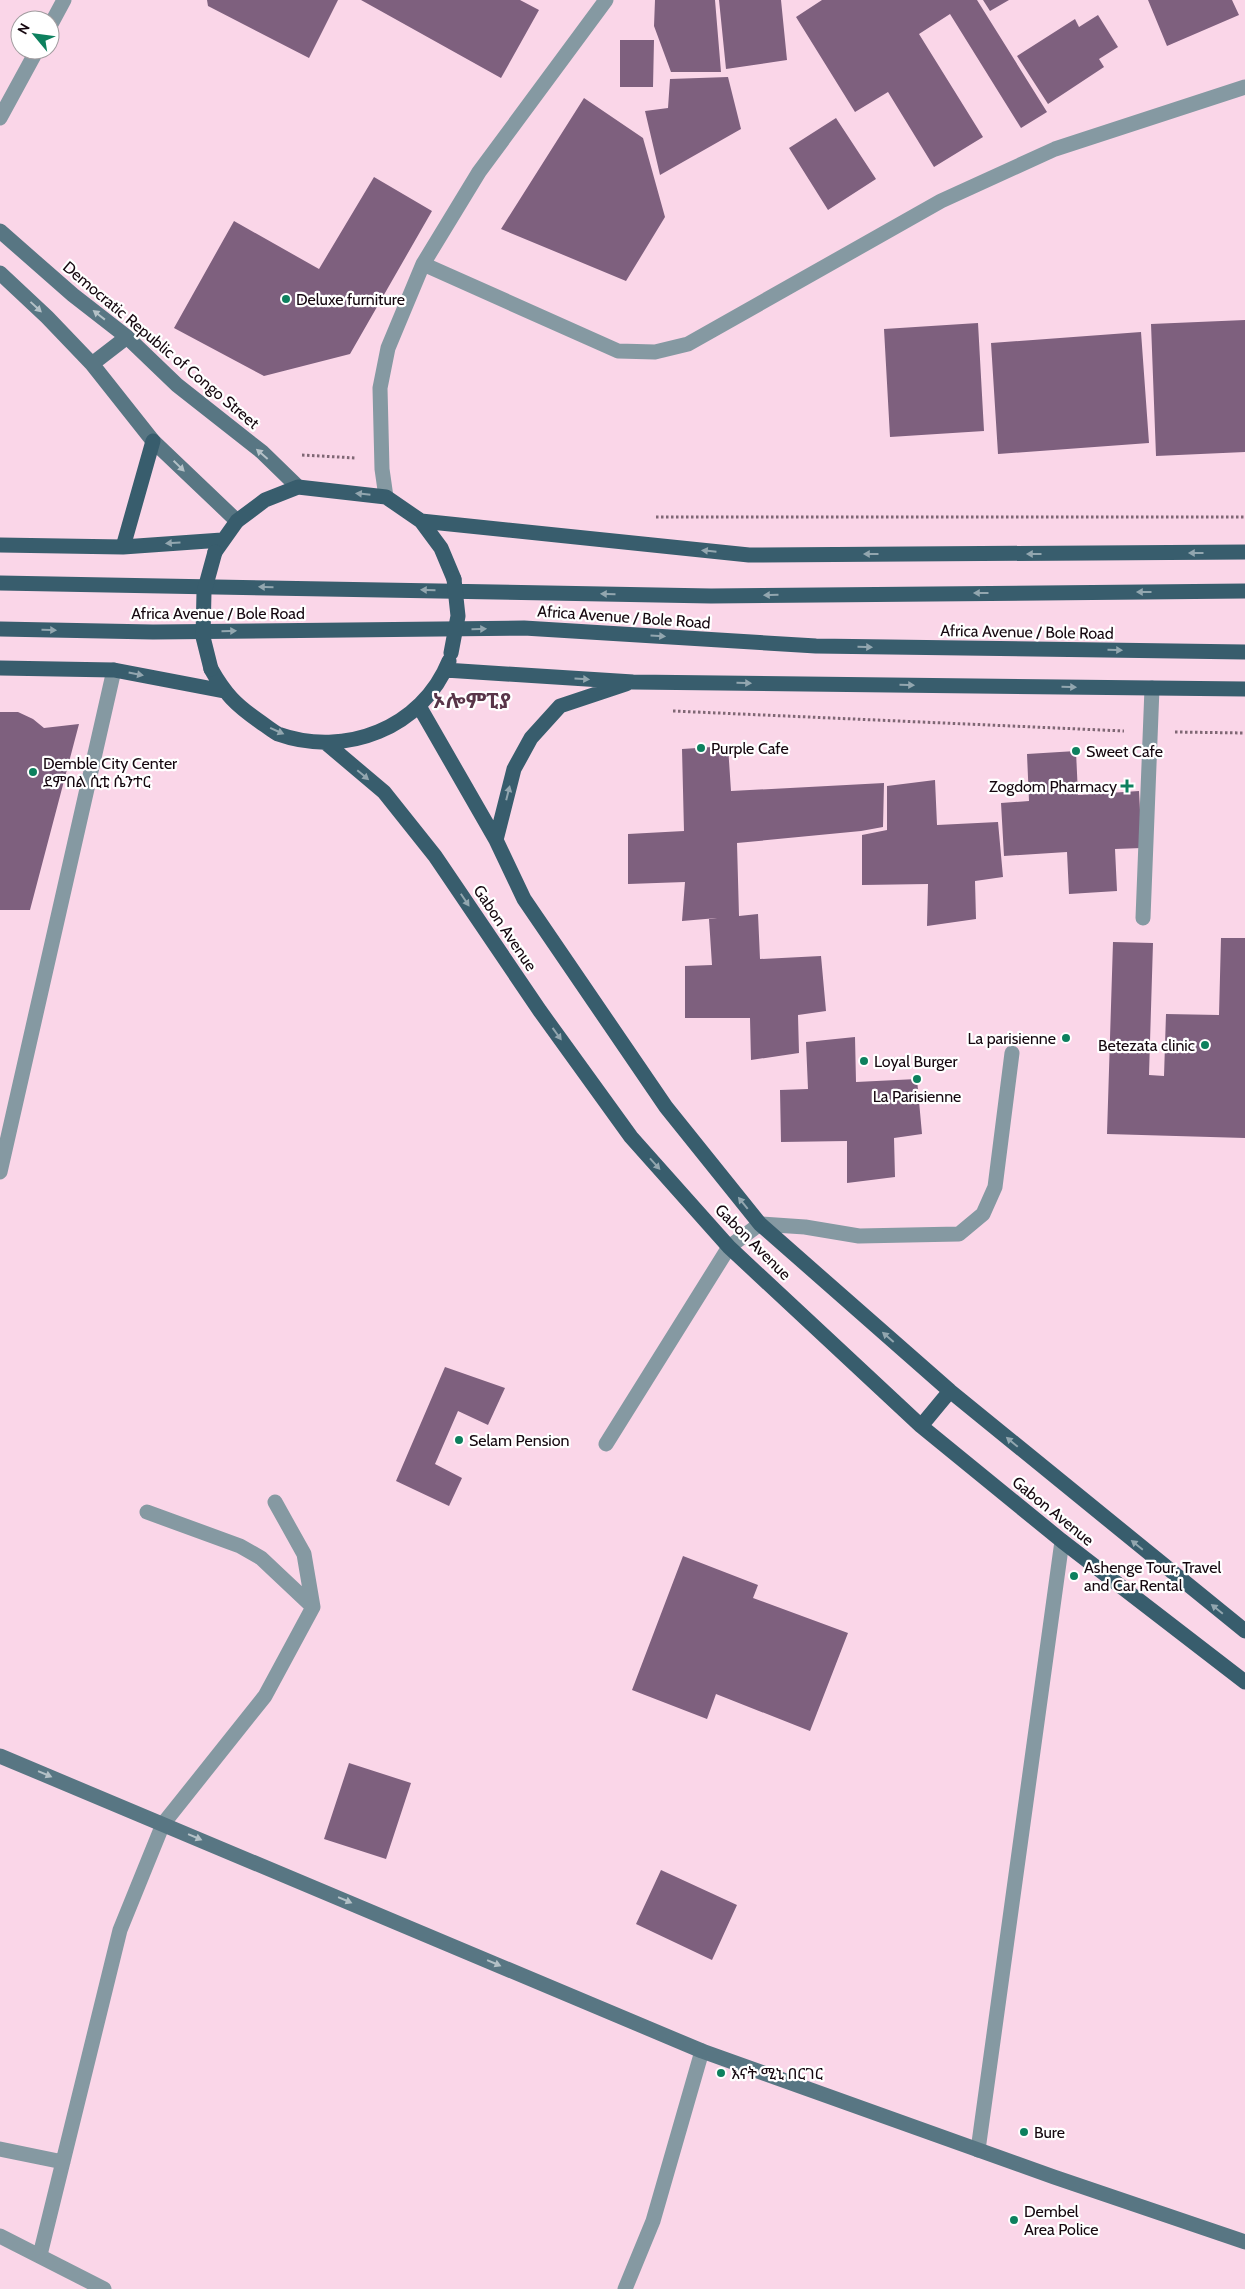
<svg xmlns="http://www.w3.org/2000/svg" width="1245" height="2289" font-family="Cabin,'Noto Sans Ethiopic',sans-serif">
<style>
.building{fill:#7e607e}
.lines{fill:none;stroke-linecap:round;stroke-linejoin:round}
.path{stroke:#7f6774;stroke-width:3;stroke-dasharray:2.5 2.5;stroke-linecap:butt}
.lane{stroke:#8599a2;stroke-width:15}
.street{stroke:#8599a2;stroke-width:15}
.secondary{stroke:#587683;stroke-width:15}
.primary{stroke:#385d6d;stroke-width:15}
.primary-bridge{stroke:#385d6d;stroke-width:15}
.oneway{fill:#b4c1c7}
.oneway2{fill:#92a6af}
.poi-dot{fill:#0d805e;stroke:#fff;stroke-width:2}
.labels{text-anchor:middle;dominant-baseline:central;stroke-width:4.5;stroke-linejoin:round;paint-order:stroke}
.poi-label{font-size:16px;fill:#15070f;stroke:#fff;text-anchor:start}
.street-label{font-size:16px;fill:#15070f;stroke:#fff}
.district-label{font-size:21px;font-weight:bold;fill:#593549;stroke:#fff}
</style>
<rect width="100%" height="100%" fill="#fad6e8"/>
<path class="building" d="M207,0H338L309,58L208,6Z
M361,0H520L539,10L501,78Z
M655,0H715L721,72H671L654,26Z
M719,0H781L787,60L726,69Z
M822,0H977L1047,112L1021,128L950,14L919,34L983,137L934,167L888,92L855,112L796,17Z
M983,0H1009L990,11Z
M1148,0H1232L1239,15L1167,46Z
M1098,15L1118,47L1099,59L1104,67L1048,104L1017,56L1075,19L1079,27Z
M620,40H654L653,87H620Z
M728,77L741,129L660,175L645,111L668,108L670,79Z
M584,98L643,138L665,217L626,281L501,229Z
M836,118L876,179L828,210L789,148Z
M374,177L432,211L350,354L264,376L174,328L234,221L319,269Z
M1245,320V452L1156,456L1151,324Z
M978,323L984,431L890,437L884,329Z
M1141,332L1149,443L998,454L991,343Z
M0,712H18L33,719L44,728L79,724L30,910H0Z
M728,746L731,791L884,783L883,827L861,831L737,843L739,916L758,914L760,959L821,956L826,1011L798,1015L799,1053L751,1060L750,1018H685V966L712,965L709,919L717,918L682,921L685,882L628,884V834L684,831L682,749Z
M1076,751L1078,795L1139,791L1142,848L1115,849L1117,891L1069,894L1067,852L1004,856L1001,803L1029,801L1027,754Z
M935,780L937,825L998,822L1003,877L975,881L976,919L927,926L928,884L862,885V835L887,830V786Z
M1221,938H1245V1138L1107,1134L1113,942L1153,943L1149,1075L1164,1076L1166,1014L1219,1015Z
M855,1037L856,1082L917,1079L922,1134L894,1138L895,1177L847,1183V1141L781,1142L780,1090L808,1089L806,1042Z
M445,1367L505,1388L488,1425L458,1411L435,1464L462,1478L449,1506L396,1481Z
M683,1556L758,1585L753,1598L848,1633L810,1731L716,1694L707,1719L632,1690Z
M349,1763L411,1783L386,1859L324,1839Z
M661,1870L737,1905L712,1960L636,1924Z"/>
<g class="lines">
<path class="path" d="M302,455L356,458
M656,517H1245
M673,711L1124,731
M1175,732L1245,733"/>
<path class="lane" d="M1143,918L1152,688
M760,1224L805,1227L859,1236L959,1234L983,1214L995,1187L1012,1053"/>
<path class="street" d="M50,26L64,0
M0,118L37,50
M423,264L618,351L655,352L688,344L941,201L1055,149L1245,87
M386,497L382,469L380,388L388,348L423,264L479,172L606,0
M0,1172L114,670
M606,1444L729,1247L760,1224
M147,1512L240,1546L261,1558L313,1607
M0,2149L63,2162
M978,2150L1062,1541
M0,2236L104,2289
M40,2255L120,1930L163,1824L265,1696L313,1607L304,1554L275,1502
M625,2289L653,2221L702,2051"/>
<path class="secondary" d="M0,231L73,295L127,337L177,385L262,452L298,487
M0,273L47,317L92,364L153,441L237,521
M92,364L127,337
M0,1756L702,2051L1054,2177L1245,2242"/>
<path class="primary" d="M421,521L749,555L1245,552
M0,545L123,547L222,540
M123,547L153,441
M215,552L237,521L265,500L298,487L386,497L421,521L441,548L454,579
M0,583L711,596L1245,591
M0,629L153,632L524,628L816,646L1245,652
M0,668L114,670L224,691
M211,669C225,694 236,705 259,721C265,725 272,731 278,734C345,758 422,728 449,661
M445,670L633,682L1245,689
M419,706L496,840L524,899L666,1107L760,1224L950,1391L1245,1631
M326,743L384,792L435,856L540,1011L631,1137L729,1247L921,1426L1062,1541L1245,1682
M496,840L514,769L531,738L560,706L626,684
M921,1426L950,1391"/>
<path class="primary-bridge" d="M451,653L458,616L454,579
M211,669L203,637L204,592L215,552"/>
</g>
<defs><path id="oneway-solid" d="M-6-.8H1V-3.2L6.5 0L1 3.2V.8H-6Z" transform="scale(1.25)"/></defs>
<g class="oneway">
<use href="#oneway-solid" transform="translate(36 307) rotate(43)"/>
<use href="#oneway-solid" transform="translate(99 315) rotate(-142)"/>
<use href="#oneway-solid" transform="translate(262 454) rotate(-139)"/>
<use href="#oneway-solid" transform="translate(179 466) rotate(44)"/>
<use href="#oneway-solid" transform="translate(45 1774) rotate(23)"/>
<use href="#oneway-solid" transform="translate(195 1837) rotate(23)"/>
<use href="#oneway-solid" transform="translate(345 1900) rotate(23)"/>
<use href="#oneway-solid" transform="translate(494 1963) rotate(23)"/>
</g>
<g class="oneway2">
<use href="#oneway-solid" transform="translate(363 494) rotate(-174)"/>
<use href="#oneway-solid" transform="translate(173 543) rotate(176)"/>
<use href="#oneway-solid" transform="translate(709 551) rotate(-174)"/>
<use href="#oneway-solid" transform="translate(1196 553) rotate(180)"/>
<use href="#oneway-solid" transform="translate(871 554) rotate(180)"/>
<use href="#oneway-solid" transform="translate(1034 554) rotate(180)"/>
<use href="#oneway-solid" transform="translate(266 587) rotate(-179)"/>
<use href="#oneway-solid" transform="translate(428 590) rotate(-179)"/>
<use href="#oneway-solid" transform="translate(1144 592) rotate(180)"/>
<use href="#oneway-solid" transform="translate(981 593) rotate(180)"/>
<use href="#oneway-solid" transform="translate(608 594) rotate(-179)"/>
<use href="#oneway-solid" transform="translate(771 595) rotate(179)"/>
<use href="#oneway-solid" transform="translate(479 629) rotate(-1)"/>
<use href="#oneway-solid" transform="translate(49 630) rotate(1)"/>
<use href="#oneway-solid" transform="translate(229 631) rotate(-1)"/>
<use href="#oneway-solid" transform="translate(658 636) rotate(4)"/>
<use href="#oneway-solid" transform="translate(865 647) rotate(1)"/>
<use href="#oneway-solid" transform="translate(1115 650) rotate(1)"/>
<use href="#oneway-solid" transform="translate(136 674) rotate(11)"/>
<use href="#oneway-solid" transform="translate(582 679) rotate(3)"/>
<use href="#oneway-solid" transform="translate(744 683) rotate(1)"/>
<use href="#oneway-solid" transform="translate(907 685) rotate(1)"/>
<use href="#oneway-solid" transform="translate(1069 687) rotate(1)"/>
<use href="#oneway-solid" transform="translate(277 731) rotate(24)"/>
<use href="#oneway-solid" transform="translate(363 775) rotate(40)"/>
<use href="#oneway-solid" transform="translate(508 793) rotate(-76)"/>
<use href="#oneway-solid" transform="translate(465 900) rotate(56)"/>
<use href="#oneway-solid" transform="translate(557 1034) rotate(54)"/>
<use href="#oneway-solid" transform="translate(655 1164) rotate(48)"/>
<use href="#oneway-solid" transform="translate(743 1203) rotate(-129)"/>
<use href="#oneway-solid" transform="translate(888 1337) rotate(-139)"/>
<use href="#oneway-solid" transform="translate(1012 1442) rotate(-140)"/>
<use href="#oneway-solid" transform="translate(1137 1545) rotate(-141)"/>
<use href="#oneway-solid" transform="translate(1217 1609) rotate(-141)"/>
</g>
<g class="poi-dot">
<circle cx="286" cy="299" r="5"/>
<circle cx="701" cy="748" r="5"/>
<circle cx="1076" cy="751" r="5"/>
<circle cx="33" cy="772" r="5"/>
<path d="M1124.5 778.5h5v5h5v5h-5v5h-5v-5h-5v-5h5z"/>
<circle cx="1066" cy="1038" r="5"/>
<circle cx="1205" cy="1045" r="5"/>
<circle cx="864" cy="1061" r="5"/>
<circle cx="917" cy="1079" r="5"/>
<circle cx="459" cy="1440" r="5"/>
<circle cx="1074" cy="1576" r="5"/>
<circle cx="721" cy="2073" r="5"/>
<circle cx="1024" cy="2132" r="5"/>
<circle cx="1014" cy="2220" r="5"/>
</g>
<g class="labels">
<g class="poi-label">
<text x="296" y="299">Deluxe furniture</text>
<text x="711" y="748">Purple Cafe</text>
<text x="1086" y="751">Sweet Cafe</text>
<text x="43" y="763">Demble City Center<tspan x="43" dy="18">ደምበል ሲቲ ሴንተር</tspan></text>
<text x="1117" y="786" text-anchor="end">Zogdom Pharmacy</text>
<text x="1056" y="1038" text-anchor="end">La parisienne</text>
<text x="1195" y="1045" text-anchor="end">Betezata clinic</text>
<text x="874" y="1061">Loyal Burger</text>
<text x="917" y="1096" text-anchor="middle">La Parisienne</text>
<text x="469" y="1440">Selam Pension</text>
<text x="1084" y="1567">Ashenge Tour, Travel<tspan x="1084" dy="18">and Car Rental</tspan></text>
<text x="731" y="2073">እናት ሚኒ በርገር</text>
<text x="1034" y="2132">Bure</text>
<text x="1024" y="2211">Dembel<tspan x="1024" dy="18">Area Police</tspan></text>
</g>
<g class="street-label">
<text transform="translate(161 345) rotate(40)">Democratic Republic of Congo Street</text>
<text x="218" y="613">Africa Avenue / Bole Road</text>
<text transform="translate(624 617) rotate(4)">Africa Avenue / Bole Road</text>
<text transform="translate(1027 632) rotate(1)">Africa Avenue / Bole Road</text>
<text transform="translate(505 928) rotate(56)">Gabon Avenue</text>
<text transform="translate(753 1242) rotate(45)">Gabon Avenue</text>
<text transform="translate(1053 1511) rotate(39)">Gabon Avenue</text>
</g>
<g class="district-label">
<text x="472" y="700">ኦሎምፒያ</text>
</g>
</g>
<g transform="translate(35 35) rotate(299)"><circle r="24" fill="#ffffff" stroke="#a19c9f"/>
<path d="M0-4L9 19L0 12L-9 19Z" fill="#0d805e"/>
<text y="-8" font-size="14" font-weight="bold" text-anchor="middle" fill="#15070f">N</text>
</g>
</svg>
